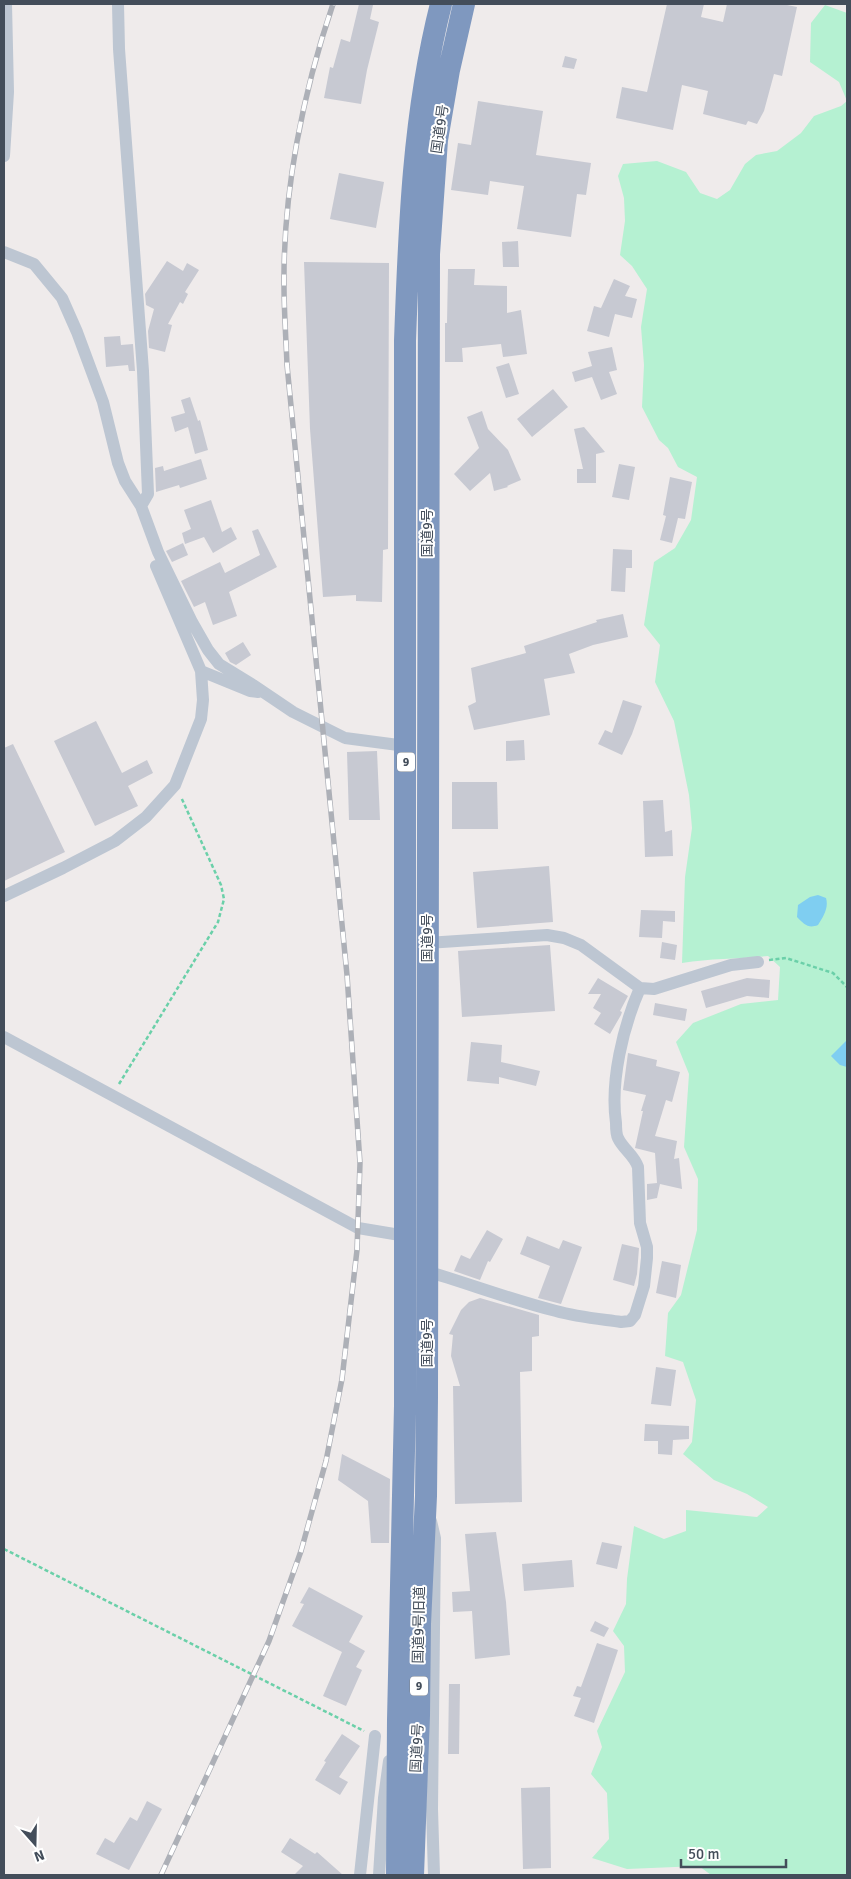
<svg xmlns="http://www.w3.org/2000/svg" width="851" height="1879" font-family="Signika,'Noto Sans JP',sans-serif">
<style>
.green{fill:#b5f1d2}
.water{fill:#7fcef1}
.building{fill:#c7c9d2}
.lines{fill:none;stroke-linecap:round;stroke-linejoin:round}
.path{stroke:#6bd0a9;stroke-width:2.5;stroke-dasharray:4 2.5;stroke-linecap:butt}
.street{stroke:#bdc6d2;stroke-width:12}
.highway{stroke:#7f98bf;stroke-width:22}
.rail-casing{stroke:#adb0b7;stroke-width:5.5}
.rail{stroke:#fff;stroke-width:4;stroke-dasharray:11;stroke-linecap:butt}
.labels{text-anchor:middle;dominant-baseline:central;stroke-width:4;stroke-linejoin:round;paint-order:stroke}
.shield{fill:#fff;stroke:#7b828c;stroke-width:1}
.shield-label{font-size:12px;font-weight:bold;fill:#434d5a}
.street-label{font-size:14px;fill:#434d5a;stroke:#fff}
</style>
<rect width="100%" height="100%" fill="#efebeb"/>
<path class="green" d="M825,5L847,13V1875H711L699,1866L627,1869L592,1858L609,1839L607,1793L591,1774L602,1747L597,1731L625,1672L624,1646L613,1631L626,1604L627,1579L634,1526L664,1539L686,1531V1510L757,1517L768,1507L747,1494L714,1480L683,1454L692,1442L696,1400L683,1362L665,1356L668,1313L681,1295L697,1230L698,1179L684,1147L689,1074L676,1042L693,1023L741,1004L778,1000L780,967L768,956C739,959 711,958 682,963L685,877L692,828L689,795L674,721L655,682L660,645L644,625L654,562L675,548L691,520L697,477L678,467L668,448L659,440L642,407L644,365L641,327L647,289L632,266L620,255L625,221L624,198L618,176L623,164L657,161L686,172L700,193L717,199L730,190L745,164L756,155L777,151L801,133L814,116L841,106L847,101L839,82L810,62L811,23Z"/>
<path class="water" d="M818,895L826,898C829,908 823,917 818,925C808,929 804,924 797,917L798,905L810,897Z
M847,1040V1067L840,1065L831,1056Z"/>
<path class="building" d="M359,4L373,5L370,19L379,22L367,70L361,104L324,98L330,67L333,68L341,39L350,42Z
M667,4H704L701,17L723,22L727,4H782L797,7L782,76L774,74L764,111L757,124L748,121L746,125L703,114L708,91L682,85L673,130L616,118L622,87L647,92Z
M565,56L577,59L574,69L562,67Z
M478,101L543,111L536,155L591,163L586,195L577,194L571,237L517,229L524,186L490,181L488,195L451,190L458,143L471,145Z
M339,173L384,182L376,228L330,219Z
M518,241L519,267H503L502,242Z
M167,261L183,271L187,263L199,270L185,292L188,294L183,304L180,302L168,324L172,325L165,352L149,348L148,331L154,309L146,305L145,294Z
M304,262L389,263L388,549L383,550L382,602L356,601V595L323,597L310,429Z
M448,269H475L474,285L507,286V313L521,310L527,354L503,357L501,344L462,348L463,362H445V323H447Z
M614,279L630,286L625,296L637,299L632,318L615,314L609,337L587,331L594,306L601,308Z
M120,336L121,345L133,344L135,371H129L128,365L106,367L104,337Z
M612,347L617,370L609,372L617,394L601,400L592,377L575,382L572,372L592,366L588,352Z
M509,363L519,394L506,398L496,367Z
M553,389L568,407L532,437L517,419Z
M190,397L198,421L200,420L208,450L195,454L188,427L175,432L171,417L185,413L181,400Z
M482,411L488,429L508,450L521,480L507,486L508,487L494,491L490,473L470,491L454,474L479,448L467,417Z
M584,427L605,452L596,454V483H577V469H583L574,429Z
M201,459L207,479L180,488L179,485L156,492L155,468L163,466L164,471Z
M619,464L635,467L629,500L612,497Z
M670,477L692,482L685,519L678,518L672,543L660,540L666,516L663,515Z
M211,500L222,532L231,527L237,539L213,553L204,537L185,544L182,533L191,529L184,510Z
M258,529L277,567L229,592L237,616L213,625L205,602L194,607L181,581L220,562L225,573L260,555L252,531Z
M183,543L188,555L172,562L166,551Z
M613,549L632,550V568H626L625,592L611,591Z
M623,614L628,637L593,645L569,654L575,673L544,679L550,715L474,730L468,706L476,702L471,668L526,653L524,646L597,622L596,620Z
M243,642L251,655L236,665L230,662L225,653Z
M623,700L642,706L632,734L622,755L598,744L605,730L612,733Z
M96,721L122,773L147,760L153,773L128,786L138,806L95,826L54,741Z
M524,740L525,760L506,761V741Z
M13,744L65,852L4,881V748Z
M377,751L380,820H349L347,752Z
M452,782H497L498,829H452Z
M663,800L665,832L672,830L673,856L645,857L643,801Z
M549,866L553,922L477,928L473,872Z
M641,910L675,911V922L663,921L662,938L639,937Z
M662,942L677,945L675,960L660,958Z
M550,945L555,1011L462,1017L458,951Z
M598,978L628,996L620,1011L622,1012L621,1015L610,1034L594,1024L601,1013L593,1008L601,994H588Z
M747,978L770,980L769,998L747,996L706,1008L701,991Z
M655,1003L687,1009L685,1021L653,1015Z
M471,1042L502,1045L501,1062L540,1071L536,1086L499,1077V1084L467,1081Z
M628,1053L657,1060L656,1066L680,1072L672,1102L666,1100L655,1136L677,1141L674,1159L679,1158L682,1189L660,1184L657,1198L647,1200V1184L657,1183L655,1153L635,1148L643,1111H641L646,1095L623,1090Z
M487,1230L503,1239L490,1262L488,1261L480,1280L454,1271L461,1255L470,1259Z
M527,1236L559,1249L563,1240L582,1247L561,1304L538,1298L550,1266L520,1254Z
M622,1244L639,1248L637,1274L634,1286L613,1280Z
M662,1261L681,1265L676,1298L656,1293Z
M480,1298L539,1315V1336L532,1337V1371L520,1372L522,1502L455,1504L453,1386H460L451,1356L453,1335L449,1334L461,1310L469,1302Z
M656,1367L676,1370L671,1406L651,1404Z
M645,1424L689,1426V1439L673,1440L672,1455L658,1454V1441H644Z
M342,1454L390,1479L389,1543H371L368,1501L338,1480Z
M496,1532L506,1602L510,1655L475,1659L472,1611L453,1612L452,1592L470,1591L465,1534Z
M602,1542L622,1546L617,1569L596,1564Z
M572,1560L574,1587L524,1591L522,1564Z
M309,1587L363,1616L349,1642L365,1651L356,1667L362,1670L346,1706L323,1696L342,1652L292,1626L304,1604L300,1603Z
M595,1621L609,1628L604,1637L590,1631Z
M597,1643L618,1650L594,1723L574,1716L581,1698L573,1696L577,1686L581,1687Z
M449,1684H460L459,1754H448Z
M342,1734L360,1746L339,1777L348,1782L340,1795L315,1780L326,1762L324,1761Z
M550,1787L551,1868L523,1869L521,1788Z
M147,1801L162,1809L129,1870L96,1854L105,1838L114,1843L130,1817L137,1821Z
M290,1838L315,1854L317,1852L343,1875H294L303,1866L281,1852Z"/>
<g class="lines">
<path class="path" d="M769,960L786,958L833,973L847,987
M119,1084L218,922L224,899L221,885L181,797
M4,1549L364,1731"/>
<path class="street" d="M118,4L119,49L143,371L148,494L141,506
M4,156L8,92L6,4
M4,252L34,264L62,298L77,332L103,402L118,463L125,481L141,506L158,552L192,622L208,650L219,664L253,685L293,712L345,738L406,746
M201,671L250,691L258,692
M4,896L63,868L115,841L146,817L175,785L201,719L203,700L201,671L156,566
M427,943L547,935L564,938L581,945L640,988L654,989L731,965L758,962
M4,1037L358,1228L406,1236
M426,1271C470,1284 512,1300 556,1311C577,1317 600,1319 621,1322L630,1321L635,1315L644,1286L647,1258V1247L640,1223L638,1167C634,1155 623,1149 618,1138C616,1134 616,1128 616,1123C610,1081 623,1027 640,988
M431,1521L435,1538L432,1809L434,1875
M360,1875L375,1736
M379,1875L384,1798L389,1761"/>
<path class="highway" d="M397,1875L398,1720L405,1406V341C409,228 413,114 441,4
M413,1875L419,1715L420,1624L426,1496L427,1397L429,254L437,140L449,70L464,4"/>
<g class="rail-casing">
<path id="rail" d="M161,1875L269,1641L301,1551L326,1461L342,1379L357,1250L360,1163L347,975L287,365C286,338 284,312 284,285C283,191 303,92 333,4"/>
</g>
<use href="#rail" class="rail"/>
</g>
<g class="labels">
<g class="shield">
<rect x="397" y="752.5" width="18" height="19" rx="4"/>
<rect x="410" y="1676.5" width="18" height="19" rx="4"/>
</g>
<g class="shield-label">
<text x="406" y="762">9</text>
<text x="419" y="1686">9</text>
</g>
<g class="street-label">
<text transform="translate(440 129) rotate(-82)">国道9号</text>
<text transform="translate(427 533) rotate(-90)">国道9号</text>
<text transform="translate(427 938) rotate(-90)">国道9号</text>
<text transform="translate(427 1343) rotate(-90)">国道9号</text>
<text transform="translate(419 1625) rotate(-89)">国道9号旧道</text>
<text transform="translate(417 1748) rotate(-87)">国道9号</text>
</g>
</g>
<rect width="851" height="1879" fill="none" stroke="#434d5a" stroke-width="10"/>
<g transform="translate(35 1844) rotate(160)" stroke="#ffffff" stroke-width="4" paint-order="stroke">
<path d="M0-4L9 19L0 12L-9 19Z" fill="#434d5a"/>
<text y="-8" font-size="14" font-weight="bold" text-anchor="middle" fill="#434d5a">N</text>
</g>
<path d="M681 1859v8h105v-8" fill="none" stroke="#434d5a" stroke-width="2.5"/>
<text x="688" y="1859" font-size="15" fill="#434d5a" stroke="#ffffff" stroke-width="4" paint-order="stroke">50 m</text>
</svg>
